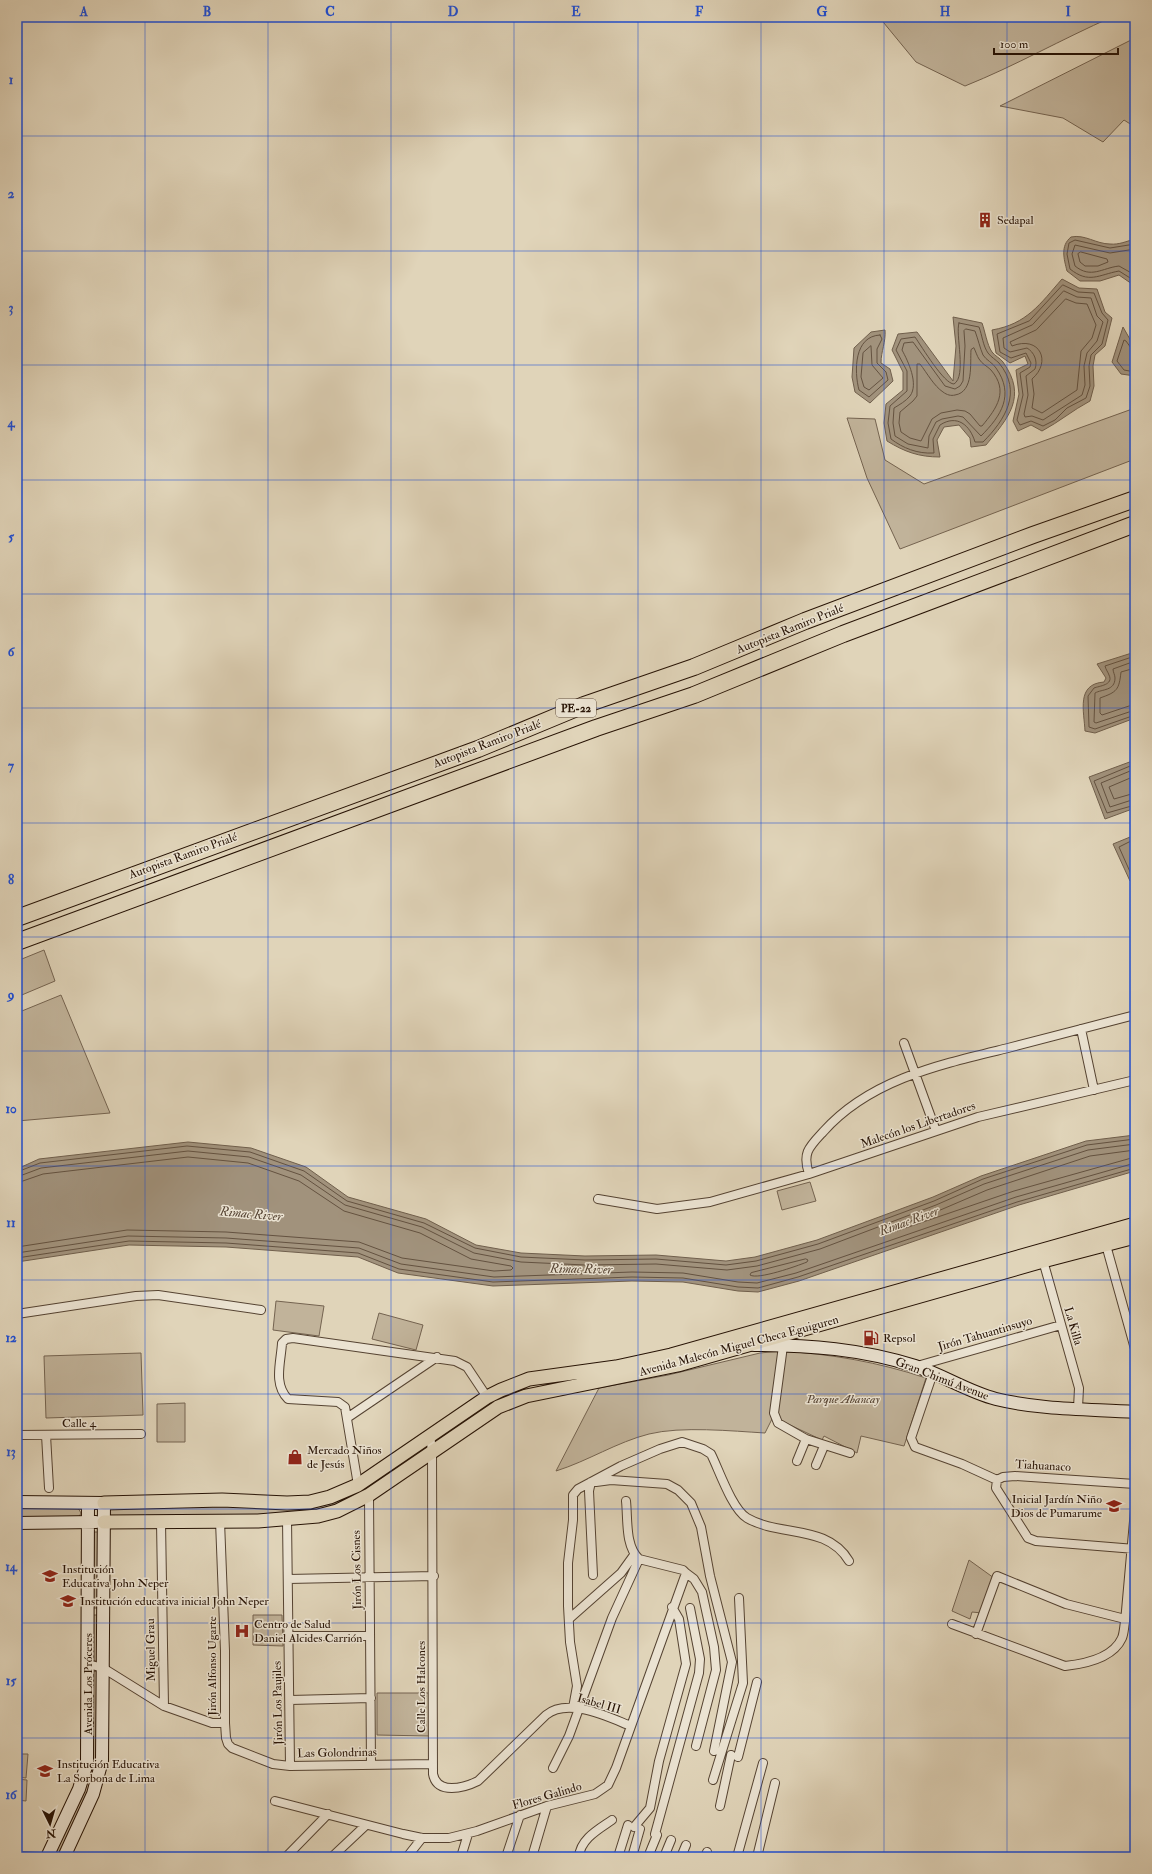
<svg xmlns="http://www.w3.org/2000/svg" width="1152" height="1874" font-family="'IM FELL Double Pica',serif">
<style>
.green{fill:#c1b39a;stroke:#746350}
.water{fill:#a1927c;stroke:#705f4c}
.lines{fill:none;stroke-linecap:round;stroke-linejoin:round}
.shore{stroke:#645240;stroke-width:1}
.street-casing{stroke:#554332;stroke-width:10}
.secondary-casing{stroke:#271305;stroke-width:14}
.primary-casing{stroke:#271305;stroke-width:15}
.highway-casing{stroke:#271305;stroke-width:18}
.street{stroke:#ebe3d2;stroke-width:8}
.secondary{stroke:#ebe3d2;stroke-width:12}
.primary{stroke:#e0d4b9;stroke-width:13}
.highway{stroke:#e0d4b9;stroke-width:16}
.grid{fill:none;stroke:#1d4ed8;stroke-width:1;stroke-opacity:0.55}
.labels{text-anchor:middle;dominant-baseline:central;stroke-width:3;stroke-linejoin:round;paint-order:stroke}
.shield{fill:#ebe3d2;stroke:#625142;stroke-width:1}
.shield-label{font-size:11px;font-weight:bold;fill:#271305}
.poi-label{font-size:12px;fill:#271305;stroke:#ebe3d2;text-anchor:start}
.street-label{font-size:12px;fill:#271305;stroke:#ebe3d2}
.park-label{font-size:12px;font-style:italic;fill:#554332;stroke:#ebe3d2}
.water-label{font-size:13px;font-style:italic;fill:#584635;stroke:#ebe3d2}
.neatline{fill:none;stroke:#1d4ed8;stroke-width:1.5}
.grid-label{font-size:13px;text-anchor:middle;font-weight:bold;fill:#1d4ed8}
</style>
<rect width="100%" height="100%" fill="#e0d4b9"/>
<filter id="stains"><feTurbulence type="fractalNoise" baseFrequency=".005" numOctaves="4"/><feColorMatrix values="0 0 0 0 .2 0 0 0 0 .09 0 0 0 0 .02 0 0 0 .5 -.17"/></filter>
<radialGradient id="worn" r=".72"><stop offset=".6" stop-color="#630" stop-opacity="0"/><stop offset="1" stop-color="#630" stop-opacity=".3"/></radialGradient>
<path class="green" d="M879,17H1112C1062,39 1015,66 965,86L916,62Z
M1135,38V127L1124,120L1103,142L1063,118L1000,106Z
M1135,408V459L900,549L867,478L847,418L875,419L885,460L924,484Z
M44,950L55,981L17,997V961Z
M61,995L110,1113L17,1121V1013Z
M810,1182L816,1201L782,1210L777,1191Z
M276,1301L324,1306L319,1336L273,1330Z
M379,1313L423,1325L416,1350L372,1339Z
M781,1351C831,1354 878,1362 926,1378L904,1446L861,1436L857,1453L824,1436L822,1440L773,1417L765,1433C732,1431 681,1426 649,1434C617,1442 588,1461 556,1471L599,1388L668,1375L760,1353Z
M141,1353L143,1415L46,1418L44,1356Z
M185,1403V1442H157V1404Z
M421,1446L426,1452L359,1497L311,1513L111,1519L107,1514L108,1507L313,1505Z
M17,1506L78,1508L81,1513L79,1517L17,1520Z
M94,1532H99L98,1608H93Z
M969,1560L994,1578L982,1613L972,1612L970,1619L952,1611Z
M94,1615H98L97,1661H92L91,1617Z
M253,1615H282L283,1646L253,1645Z
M97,1671L99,1743L96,1773L60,1857L54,1856L81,1792L93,1672Z
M377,1693H430V1736L377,1735Z
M17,1754H28L26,1778L17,1777Z
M17,1779L27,1780L26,1801L17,1800Z"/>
<path class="water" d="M1071,237C1085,234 1096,244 1110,244C1119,245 1127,241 1135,239V291L1132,284L1119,275L1100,281H1080L1067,271C1064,259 1060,246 1071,237Z
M1062,279L1079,288L1097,289L1105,312L1112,318L1105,346L1095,355L1093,366L1094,386L1090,401C1073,410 1059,422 1042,431L1031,425L1018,431L1013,421L1019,394L1016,370L1028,364L1025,356L1010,363L996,353L992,330C1027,324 1040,304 1062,279Z
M953,317L982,323C985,331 987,345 992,352C995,356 1000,358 1003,362C1028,397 1008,418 986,445L971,447L970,438L959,425L944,427L937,440L940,457C919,457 905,452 887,441L884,423L886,404L903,390V372L892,350L898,334L917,332L953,381L956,346Z
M1123,327L1135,348V376L1121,374L1112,362Z
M885,330C886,342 881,351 881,363L890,369L893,381L870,403L855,392L852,377L854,348L871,332Z
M1135,652V718L1095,733L1085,731C1084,711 1076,684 1104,682L1106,678L1097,664Z
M1135,760V808L1105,819L1089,777Z
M1135,835V879L1130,881L1113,844Z
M1135,1135V1171L1019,1205L799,1281L758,1292L738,1291L683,1282L632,1281L493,1286L398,1273L358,1257L226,1247L129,1245L17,1262V1169L39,1159L188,1142L251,1148L306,1167L348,1197L426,1219L476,1245L521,1253L585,1256L656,1255L726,1261L755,1257L817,1240L933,1197L981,1176L1086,1141Z"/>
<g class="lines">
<path class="shore" d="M1135,244L1110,248L1075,240L1069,243L1067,254L1070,269C1089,284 1098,275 1119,271L1135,281
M1135,249L1110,253L1075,245L1072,254L1075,266C1091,279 1102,268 1119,266L1135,275
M1081,252L1107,259L1108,262L1098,266H1085L1080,262L1078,254Z
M1063,285L1078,292L1094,293L1102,313L1108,320L1102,344L1091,355L1089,366L1090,386L1086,398L1067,408L1055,420L1043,426L1031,421L1020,425L1017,420L1023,395L1020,373L1030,367L1031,363L1026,353L1011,358L1000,352L997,334L1029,321Z
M1064,291L1077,297L1091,298L1097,316L1103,322L1097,341L1087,353L1084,366L1085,385L1082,395L1043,420L1032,416L1025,417L1024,414L1028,395L1026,376L1035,369C1038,361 1034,352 1027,348L1010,352L1004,348L1003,338L1032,325Z
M1066,299L1076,303L1087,304L1096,325L1092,338L1081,351L1077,390L1042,413L1032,408L1034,394L1032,379C1052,362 1040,335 1012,346L1010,342L1036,330Z
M959,323L979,327C982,335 983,346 988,353C991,357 996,360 999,363C1023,392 1005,420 983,442H975C970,425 957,414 940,425L933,439L934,453C917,454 903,448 891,439L888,423L890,406L907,391V371L896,350L901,339L915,337C922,347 944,384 954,384C967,376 955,334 959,323Z
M966,329L975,331C978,339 980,348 983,355C986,360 993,363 996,368C1015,395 1001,416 981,436L963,417L958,416L942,419L936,422L929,436L928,448L908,444L895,436L893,423L894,408C899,405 906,401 910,396C919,384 908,361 902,350L904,343L913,342L945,386L955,389L960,386L963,381L965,346L964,331Z
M880,335L882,339L877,349V363L886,372L888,380L869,397L859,390C854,371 854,336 880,335Z
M871,346L872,365L883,378L869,390L864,387L861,377L863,353Z
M974,348C976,352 977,356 979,359C982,364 987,366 991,370C1009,391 997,408 982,426H980L970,414L965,411L957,410L941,413L932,419L921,441L910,438L901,432L899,423L900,412L913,401L917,396V364H920C927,373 934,386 943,392C947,395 951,396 955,395C974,392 970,363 971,350Z
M1135,349L1131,348L1126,341L1124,340L1117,361L1124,370L1135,372
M1135,656L1105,666C1106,670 1108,672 1109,675C1114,685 1099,686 1094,688L1088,696L1089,727L1095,729L1135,715
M1135,661L1113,669C1113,672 1115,675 1115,678C1115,691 1102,689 1095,693L1094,722L1096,723L1135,710
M1135,668L1121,672C1119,690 1117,692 1100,698V713L1102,715L1135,704
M1135,764L1094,781L1107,813L1135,805
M1135,769L1101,783L1110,807L1135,799
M1135,776L1109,787L1114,799L1135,793
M1135,839L1119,847L1131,874L1135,875
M1135,1150L1090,1156L987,1190L938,1211L881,1232L880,1235L882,1236L1014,1191L1135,1157
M17,1172L40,1163L187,1146L250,1152L304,1171L347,1201L424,1223L475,1248L521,1257L585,1260L656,1259L726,1265L756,1261L818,1244L934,1201L983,1179L1087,1145L1135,1139
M17,1177L41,1168L188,1151L249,1157L301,1175L345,1205L422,1227L474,1253L521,1262L585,1265L656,1264L727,1270L757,1266L820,1249L936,1205L984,1184L1088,1150L1135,1144
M17,1183L43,1174L188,1157L248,1163L299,1181L344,1211L420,1233L471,1259L511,1266L513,1268L511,1270L494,1271L402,1258L359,1242L226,1232L127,1230L17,1247
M17,1253L128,1236L226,1238L359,1248L401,1264L494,1277L632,1272L683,1273L738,1282L757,1283L796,1273L1016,1197L1135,1163
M17,1258L129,1241L226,1243L358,1253L399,1269L493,1282L632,1277L683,1278L738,1287L758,1288L798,1277L1017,1202L1135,1168
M806,1259L808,1260L807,1262C797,1266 758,1280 750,1275L751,1273Z"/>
<g class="street-casing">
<path id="street" d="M1081,1029L1094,1090
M904,1043L936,1131
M809,1174C802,1153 809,1147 823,1132C870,1079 942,1064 1008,1048C1050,1037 1093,1026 1135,1015
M598,1199L657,1209L710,1202L809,1174L978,1117L1135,1080
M1106,1245L1135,1349
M1042,1257L1079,1388L1078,1408
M17,1314L136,1296L158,1295L261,1310
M783,1346L774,1413L778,1423L806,1439L850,1453
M917,1366L1061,1325
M933,1373L911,1438L915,1447L962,1464L997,1480L1003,1477L1015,1476L1135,1484
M347,1418L437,1357
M17,1435L141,1434
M46,1435L49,1488
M430,1435L432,1451L433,1774C437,1795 464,1788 478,1781L546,1715C568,1697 608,1717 631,1726
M797,1461L806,1439
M816,1465L824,1446
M997,1480L996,1488L1028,1538L1036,1541L1135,1549
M591,1482L589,1491L593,1575
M596,1482L611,1480L667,1484L678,1490L691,1503L701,1527L710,1576L732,1662L714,1751
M358,1485L345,1407L338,1402L288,1399C273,1384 281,1362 282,1343L286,1339L293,1338L455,1361L467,1367L487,1397
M369,1495L371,1765
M287,1519L290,1766
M220,1521L225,1651V1723L226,1738L228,1744L232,1748L273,1764L290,1766L433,1764
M161,1522L164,1706
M686,1573L694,1579L702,1592L714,1647L716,1670L696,1746
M288,1579L434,1576
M569,1619L621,1573L634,1555
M952,1624L1065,1666C1084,1664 1113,1658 1122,1638C1124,1633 1124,1627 1125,1622L1135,1510
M976,1634L997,1576L1066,1604L1125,1619
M289,1636H370
M88,1664L103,1668L164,1706L212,1723H225
M290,1700L371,1698
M573,1708L577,1686L570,1642L568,1606V1563L573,1520V1495L578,1489L621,1466L660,1449L682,1442L703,1449L711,1454C719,1470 732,1509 747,1518C780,1537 827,1524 849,1561
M738,1757L757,1682
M553,1768L569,1736L612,1618L639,1559
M713,1780L743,1683L739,1598
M275,1801L403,1834L422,1838H449L477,1831L547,1806L595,1794L608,1785L616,1768L686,1573L683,1570L639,1559C625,1546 628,1520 626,1501
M720,1806L731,1755
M634,1827L650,1808L659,1761L686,1664L679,1619L672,1607
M655,1834L699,1673L700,1659L690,1608
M17,1856L40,1857
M286,1857L328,1814
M332,1857L366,1825
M407,1857L422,1838
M461,1857L468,1834
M506,1857L520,1815
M532,1857L547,1806
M579,1857C580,1839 599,1829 612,1820
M618,1857L628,1825
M632,1857L640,1829
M648,1857L657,1835
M664,1857L671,1840
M681,1857L686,1845
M705,1857L707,1852
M737,1857L763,1763
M757,1857L775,1783"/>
</g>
<g class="secondary-casing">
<path id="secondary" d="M754,1345C809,1345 862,1349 915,1366C943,1375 968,1392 996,1399C1041,1410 1089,1409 1135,1412
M17,1502L104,1503L102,1761L93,1794L64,1857
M17,1523L96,1522
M47,1857L79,1789L87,1763L88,1503"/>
</g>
<g class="primary-casing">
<path id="primary" d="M104,1503L222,1500L287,1503L310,1502L330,1497L358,1485L487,1397L501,1390L529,1379L616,1367L671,1355L1135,1224
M104,1522L258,1521L318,1516L337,1511L369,1495L498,1407L526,1396L678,1365L1043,1261L1135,1237"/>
</g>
<g class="highway-casing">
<path id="highway" d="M17,918L478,749L584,705L694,667L805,621L1033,535L1135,499
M17,942L596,728L694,695L843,634L1135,524"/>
</g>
<use href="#street" class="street"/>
<use href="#secondary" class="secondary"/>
<use href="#primary" class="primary"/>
<use href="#highway" class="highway"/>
</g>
<path class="grid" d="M145,17V1857M268,17V1857M391,17V1857M514,17V1857M638,17V1857M761,17V1857M884,17V1857M1007,17V1857M17,136H1135M17,251H1135M17,365H1135M17,480H1135M17,594H1135M17,708H1135M17,823H1135M17,937H1135M17,1051H1135M17,1166H1135M17,1280H1135M17,1394H1135M17,1509H1135M17,1623H1135M17,1738H1135"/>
<defs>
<g id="building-bare" transform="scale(1.2)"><path d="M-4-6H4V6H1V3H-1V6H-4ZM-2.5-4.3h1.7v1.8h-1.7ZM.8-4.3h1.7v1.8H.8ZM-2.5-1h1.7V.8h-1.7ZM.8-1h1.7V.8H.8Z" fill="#8f2418" stroke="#ebe3d2" stroke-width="2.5" paint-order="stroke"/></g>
<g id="fuel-bare" transform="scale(1.2)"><path d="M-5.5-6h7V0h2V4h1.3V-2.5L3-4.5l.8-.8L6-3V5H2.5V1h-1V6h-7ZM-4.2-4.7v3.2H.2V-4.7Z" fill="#8f2418" stroke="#ebe3d2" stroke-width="2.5" paint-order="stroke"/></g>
<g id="shop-bare" transform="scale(1.2)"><path d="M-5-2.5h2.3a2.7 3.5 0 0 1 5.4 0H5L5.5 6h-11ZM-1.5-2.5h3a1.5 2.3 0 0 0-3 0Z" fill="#8f2418" stroke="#ebe3d2" stroke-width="2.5" paint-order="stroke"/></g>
<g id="school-bare" transform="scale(1.2)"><path d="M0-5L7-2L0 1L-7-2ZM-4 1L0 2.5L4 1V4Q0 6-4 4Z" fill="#8f2418" stroke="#ebe3d2" stroke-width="2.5" paint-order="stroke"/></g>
<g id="hospital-bare" transform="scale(1.2)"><path d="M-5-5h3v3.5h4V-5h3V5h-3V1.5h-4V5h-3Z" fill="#8f2418" stroke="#ebe3d2" stroke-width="2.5" paint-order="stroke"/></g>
</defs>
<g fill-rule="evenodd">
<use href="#building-bare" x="985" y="220"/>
<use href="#fuel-bare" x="871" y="1338"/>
<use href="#shop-bare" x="295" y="1457"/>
<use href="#school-bare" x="1114" y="1506"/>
<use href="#school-bare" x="50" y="1576"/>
<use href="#school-bare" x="68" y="1601"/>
<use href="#hospital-bare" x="242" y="1631"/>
<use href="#school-bare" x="45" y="1771"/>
</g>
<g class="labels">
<rect class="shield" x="556" y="699" width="40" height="18" rx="3"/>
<g class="shield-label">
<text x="576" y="708">PE-22</text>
</g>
<g class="poi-label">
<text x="997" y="220">Sedapal</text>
<text x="883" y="1338">Repsol</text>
<text x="307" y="1450">Mercado Niños<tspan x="307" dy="14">de Jesús</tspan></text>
<text x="1102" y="1499" text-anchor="end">Inicial Jardín Niño<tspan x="1102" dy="14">Dios de Pumarume</tspan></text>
<text x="62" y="1569">Institución<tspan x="62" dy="14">Educativa John Neper</tspan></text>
<text x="80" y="1601">Institución educativa inicial John Neper</text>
<text x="254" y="1624">Centro de Salud<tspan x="254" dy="14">Daniel Alcides Carrión</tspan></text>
<text x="57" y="1764">Institución Educativa<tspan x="57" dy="14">La Sorbona de Lima</tspan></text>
</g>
<g class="street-label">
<text transform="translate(790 629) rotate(-22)">Autopista Ramiro Prialé</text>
<text transform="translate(487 744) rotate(-21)">Autopista Ramiro Prialé</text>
<text transform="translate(183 856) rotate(-20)">Autopista Ramiro Prialé</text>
<text transform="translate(918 1125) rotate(-19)">Malecón los Libertadores</text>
<text transform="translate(1073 1326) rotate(74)">La Killa</text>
<text transform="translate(985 1334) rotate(-16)">Jirón Tahuantinsuyo</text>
<text transform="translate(739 1346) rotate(-15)">Avenida Malecón Miguel Checa Eguiguren</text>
<text transform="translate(942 1379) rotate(21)">Gran Chimú Avenue</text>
<text x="79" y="1423">Calle 4</text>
<text transform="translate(1043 1466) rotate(3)">Tiahuanaco</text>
<text transform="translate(357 1570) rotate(-91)">Jirón Los Cisnes</text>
<text transform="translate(151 1650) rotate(-91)">Miguel Grau</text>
<text transform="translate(212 1666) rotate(-90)">Jirón Alfonso Ugarte</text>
<text transform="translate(88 1684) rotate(-90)">Avenida Los Próceres</text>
<text transform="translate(421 1687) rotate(-90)">Calle Los Halcones</text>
<text transform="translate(278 1703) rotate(-91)">Jirón Los Paujiles</text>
<text transform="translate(599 1704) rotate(16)">Isabel III</text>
<text transform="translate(337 1753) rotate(-1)">Las Golondrinas</text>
<text transform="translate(547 1796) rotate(-16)">Flores Galindo</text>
</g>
<g class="park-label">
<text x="843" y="1399">Parque Abancay</text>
</g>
<g class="water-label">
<text transform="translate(251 1214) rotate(5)">Rimac River</text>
<text transform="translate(909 1221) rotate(-20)">Rimac River</text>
<text transform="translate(581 1269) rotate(1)">Rimac River</text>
</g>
</g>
<rect width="1152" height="1874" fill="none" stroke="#e0d4b9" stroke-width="44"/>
<g transform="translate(50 1824) rotate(175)" stroke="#ebe3d2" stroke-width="3" paint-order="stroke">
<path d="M0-3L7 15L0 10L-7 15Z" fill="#271305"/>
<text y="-6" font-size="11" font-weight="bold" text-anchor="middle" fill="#271305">N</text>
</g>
<path d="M994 48v6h124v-6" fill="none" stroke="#271305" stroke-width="2"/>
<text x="1000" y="48" font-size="12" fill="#271305" stroke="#ebe3d2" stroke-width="3" paint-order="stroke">100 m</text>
<rect x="22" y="22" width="1108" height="1830" class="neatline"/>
<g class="grid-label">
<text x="84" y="16">A</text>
<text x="207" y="16">B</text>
<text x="330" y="16">C</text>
<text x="453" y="16">D</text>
<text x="576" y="16">E</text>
<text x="699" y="16">F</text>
<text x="822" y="16">G</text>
<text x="945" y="16">H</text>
<text x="1068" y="16">I</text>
<text x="11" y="84">1</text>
<text x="11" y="198">2</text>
<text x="11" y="312">3</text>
<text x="11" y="427">4</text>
<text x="11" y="541">5</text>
<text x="11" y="656">6</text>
<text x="11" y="770">7</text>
<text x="11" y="884">8</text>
<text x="11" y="999">9</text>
<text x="11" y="1113">10</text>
<text x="11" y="1227">11</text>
<text x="11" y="1342">12</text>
<text x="11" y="1456">13</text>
<text x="11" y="1571">14</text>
<text x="11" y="1685">15</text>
<text x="11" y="1799">16</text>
</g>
<rect width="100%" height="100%" filter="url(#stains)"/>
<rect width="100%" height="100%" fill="url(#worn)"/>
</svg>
